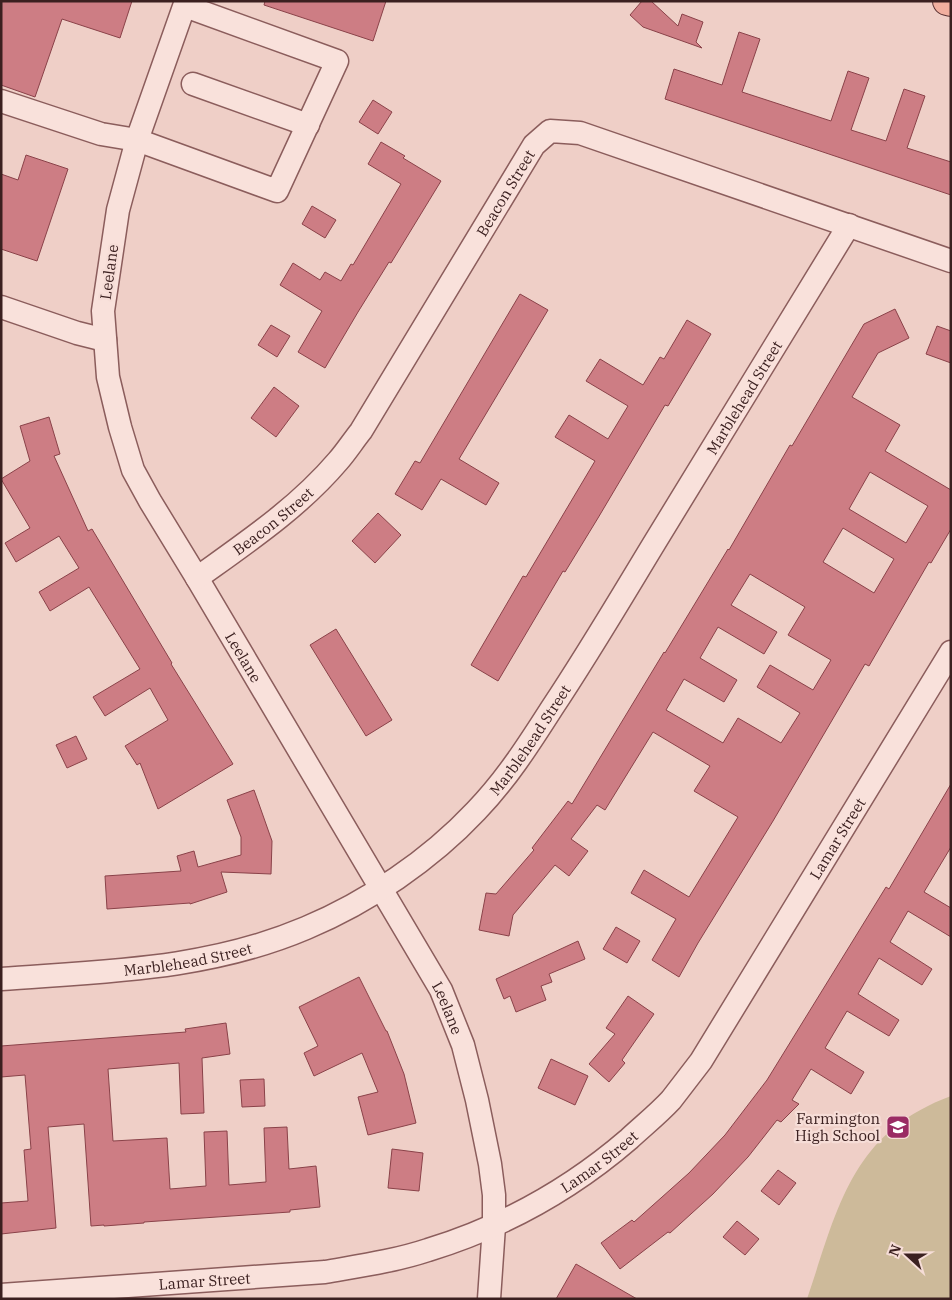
<svg xmlns="http://www.w3.org/2000/svg" width="952" height="1300" font-family="'IBM Plex Serif',serif">
<style>
.green{fill:#cdba9a}
.building{fill:#cd7d84;stroke:#8a4249;fill-rule:evenodd}
.lines{fill:none;stroke-linecap:round;stroke-linejoin:round}
.minor-casing{stroke:#8b5d5c;stroke-width:25}
.major-casing{stroke:#593031;stroke-width:30}
.minor{stroke:#f9e1db;stroke-width:22}
.major{stroke:#f1af9f;stroke-width:28}
.labels{text-anchor:middle;dominant-baseline:central;stroke-width:4.5;stroke-linejoin:round;paint-order:stroke}
.street-label{font-size:15px;fill:#3b2020;stroke:#f6ddd7}
.poi-label{font-size:15px;fill:#3b2020;stroke:#f6ddd7;text-anchor:end}
</style>
<rect width="100%" height="100%" fill="#efcfc7"/>
<path class="green" d="M951,1096V1299H807C838,1208 851,1133 951,1096Z"/>
<path class="building" d="M1,1H132L120,38L62,19L35,97L1,85Z
M265,1H386L373,41L264,5Z
M642,1H651L678,26L682,14L703,22L696,42L702,48L643,27L630,15Z
M739,32L760,39L742,92L831,121L848,71L869,78L851,130L886,141L904,89L925,96L907,148L951,162V195L665,99L674,69L722,85Z
M373,100L392,112L378,134L359,122Z
M381,142L405,156L403,158L441,181L391,263L389,262L358,312L325,368L298,352L322,311L280,285L293,263L320,280L325,272L341,281L351,264L353,265L401,184L368,164Z
M26,155L68,169L37,261L1,249V174L18,180Z
M312,206L336,220L325,238L302,224Z
M520,294L548,310L459,459L499,483L486,505L441,479L422,510L395,494L415,461L420,463Z
M895,309L909,338L878,353L852,397L900,425L885,451L951,490V529L931,563L929,562L869,666L865,664L773,821L698,943L679,977L652,960L676,919L631,893L644,870L689,897L738,817L694,791L710,766L653,732L605,810L597,805L571,839L588,851L569,876L555,865L513,915L509,936L479,930L486,893L496,894L534,850L532,848L568,801L572,804L664,652L665,653L728,549L729,550L790,445L792,446L864,324ZM870,472L928,506L906,543L849,509ZM843,528L894,559L874,593L823,562ZM750,574L805,607L788,635L831,660L813,690L770,665L757,687L800,713L781,743L738,718L723,743L666,710L684,679L724,702L737,680L700,658L718,627L764,654L777,632L731,605Z
M687,320L711,334L668,406L665,405L598,518L565,572L563,571L498,681L471,665L523,576L526,577L595,461L555,437L569,415L608,439L628,406L586,381L600,359L643,385L660,357L664,359Z
M271,325L290,336L277,357L258,345Z
M937,326L951,331V363L926,354Z
M274,387L299,406L276,437L251,418Z
M49,417L60,454L54,456L88,531L92,529L172,663L171,664L233,764L158,809L140,763L137,765L125,746L168,720L150,688L105,716L93,697L140,669L89,587L50,611L39,592L79,568L59,536L16,562L5,543L30,528L1,479L30,461L20,426Z
M378,513L401,535L375,563L352,541Z
M336,629L392,720L366,736L310,645Z
M76,736L87,759L67,768L56,745Z
M951,784V847L924,892L951,908V937L908,911L890,942L932,969L922,985L879,958L858,994L899,1020L889,1036L847,1011L825,1048L864,1072L851,1094L811,1069L792,1100L799,1104L781,1122L777,1120L748,1157L713,1194L670,1233L668,1232L620,1269L601,1243L632,1220L634,1222L689,1173L725,1135L767,1080L886,887L889,889Z
M254,790L272,841L271,874L221,872L227,892L190,904V903L107,909L105,876L181,871L177,856L194,851L198,867L241,855V837L227,800Z
M616,927L640,941L627,963L603,949Z
M578,941L585,959L549,974L552,982L541,986L546,1000L516,1012L510,996L504,999L496,979Z
M359,977L386,1031H387L404,1074L416,1123L368,1135L358,1097L378,1092L362,1053L314,1076L304,1053L318,1046L299,1007Z
M628,996L654,1014L622,1060L625,1063L609,1082L589,1064L615,1034L606,1028Z
M226,1023L230,1054L202,1058L204,1113L181,1114L179,1063L108,1069L113,1141L167,1138L170,1189L206,1186L204,1132L227,1131L229,1185L266,1182L264,1128L287,1127L289,1169L316,1166L320,1207L290,1210V1212L144,1222V1223L104,1226V1225L91,1226L84,1124L48,1127L56,1228L1,1234V1203L28,1201L24,1150L31,1149L25,1075L1,1077V1046L186,1032L185,1029Z
M551,1059L588,1076L575,1105L538,1088Z
M264,1079L265,1106L242,1107L240,1080Z
M392,1149L423,1153L419,1191L388,1188Z
M778,1170L796,1183L779,1205L761,1191Z
M737,1221L759,1239L745,1255L723,1237Z
M576,1264L637,1299H556Z"/>
<g class="lines">
<g class="minor-casing">
<g id="minor">
<path id="s1" d="M186,1L137,140L118,210L103,311L108,377L120,427L133,470L150,501L197,578L441,990L463,1045L477,1100L490,1164L494,1195V1226L489,1299"/>
<path d="M193,84L308,125"/>
<path d="M1,101L101,134L137,140L277,191L337,61L185,6"/>
<path d="M1,307L77,333L105,340"/>
<path id="s2" d="M197,578C247,542 298,508 338,461C346,452 353,441 361,431L534,145L550,131L580,133L951,261"/>
<path id="s3" d="M1,979C107,971 207,970 306,928C368,902 430,860 476,811C506,780 529,744 552,708C588,654 621,598 655,542C720,437 784,331 849,225"/>
<path id="s4" d="M1,1295L325,1272C359,1266 395,1261 428,1250C503,1227 571,1189 629,1139C643,1126 658,1114 671,1100C681,1087 691,1074 701,1061L951,652"/>
</g>
</g>
<g class="major-casing">
<path id="major" d="M947,1L951,2"/>
</g>
<use href="#minor" class="minor"/>
<use href="#major" class="major"/>
</g>
<defs>
<g id="school-square" transform="scale(1.25)"><rect x="-9" y="-9" width="18" height="18" rx="4" fill="#9a2c64" stroke="#f6ddd7"/><path d="M0-5L7-2L0 1L-7-2ZM-4 1L0 2.5L4 1V4Q0 6-4 4Z" fill="#fff"/></g>
</defs>
<g fill-rule="evenodd">
<use href="#school-square" x="898" y="1127"/>
</g>
<g class="labels">
<g class="street-label">
<text stroke="none"><textPath href="#s2" startOffset="500">Beacon Street</textPath></text>
<text transform="translate(109 272) rotate(-82)">Leelane</text>
<text stroke="none"><textPath href="#s3" startOffset="1012">Marblehead Street</textPath></text>
<text stroke="none"><textPath href="#s2" startOffset="95">Beacon Street</textPath></text>
<text stroke="none"><textPath href="#s1" startOffset="702">Leelane</textPath></text>
<text stroke="none"><textPath href="#s3" startOffset="608">Marblehead Street</textPath></text>
<text stroke="none"><textPath href="#s4" startOffset="1029">Lamar Street</textPath></text>
<text stroke="none"><textPath href="#s3" startOffset="188">Marblehead Street</textPath></text>
<text stroke="none"><textPath href="#s1" startOffset="1108">Leelane</textPath></text>
<text stroke="none"><textPath href="#s4" startOffset="624">Lamar Street</textPath></text>
<text stroke="none"><textPath href="#s4" startOffset="204">Lamar Street</textPath></text>
</g>
<g class="poi-label">
<text x="880" y="1118">Farmington<tspan x="880" dy="17">High School</tspan></text>
</g>
</g>
<rect width="952" height="1300" fill="none" stroke="#3b2020" stroke-width="5"/>
<g transform="translate(907 1255) rotate(291)" stroke="#f6ddd7" stroke-width="4" paint-order="stroke">
<path d="M0-4L9 19L0 12L-9 19Z" fill="#3b2020"/>
<text y="-8" font-size="14" font-weight="bold" text-anchor="middle" fill="#3b2020">N</text>
</g>
</svg>
